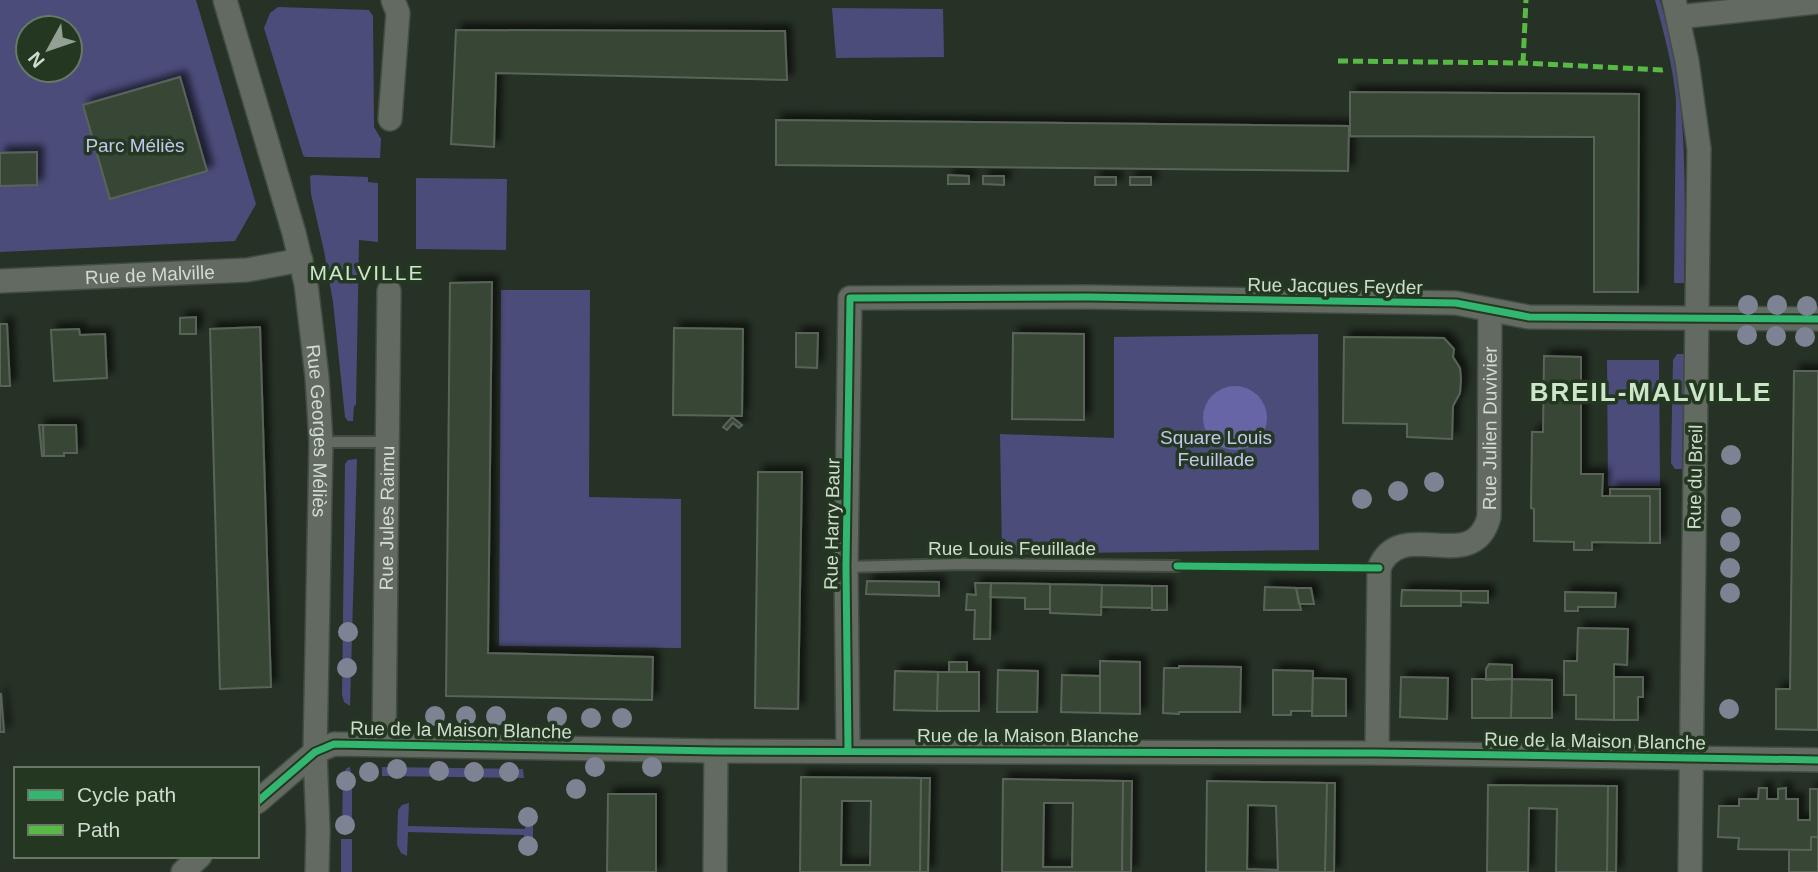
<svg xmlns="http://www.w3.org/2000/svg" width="1818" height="872" font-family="Arial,sans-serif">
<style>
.green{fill:#4c4c7b;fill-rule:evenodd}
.water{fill:#6765a5}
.building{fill:#384736;stroke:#5a6459;stroke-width:2;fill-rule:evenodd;filter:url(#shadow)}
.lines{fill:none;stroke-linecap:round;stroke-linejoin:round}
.service-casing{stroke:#434c42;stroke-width:14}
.minor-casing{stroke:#434c42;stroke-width:26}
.service{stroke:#626a61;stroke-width:10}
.minor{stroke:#626a61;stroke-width:23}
.quiet{stroke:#58b947;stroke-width:5;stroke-dasharray:10 5;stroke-linecap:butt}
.cycleway-casing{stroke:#233721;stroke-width:11}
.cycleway{stroke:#33b770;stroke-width:7}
.tree{fill:#7e8394}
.labels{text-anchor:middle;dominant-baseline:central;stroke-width:7;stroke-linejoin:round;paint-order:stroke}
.park-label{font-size:19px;fill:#c5c6ee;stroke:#233721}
.street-label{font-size:19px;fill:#cfdcce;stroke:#233721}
.neighbourhood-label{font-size:21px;letter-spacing:2px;fill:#cce6ca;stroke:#233721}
.district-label{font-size:26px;font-weight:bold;letter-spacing:2px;fill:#cce6ca;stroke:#233721}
</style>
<defs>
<filter id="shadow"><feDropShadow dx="6" dy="-6" stdDeviation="3.5" flood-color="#0009"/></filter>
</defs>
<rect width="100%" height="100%" fill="#273226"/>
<path class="green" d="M0,0H196L256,204L235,241L0,252ZM28,28H70V70H28Z
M1655,0H1660C1666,22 1673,45 1676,68C1687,139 1685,211 1684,283H1674L1676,100C1673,66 1664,33 1655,0Z
M278,7L369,10L373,16L374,127L381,139L380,158L305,157L303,155L264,28L270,13Z
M832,8L943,9L944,57L836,58Z
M313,175L368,177V182L378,183V242L359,240L356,405L354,406L353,421H348L345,417L333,302L324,251L311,194L310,176Z
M416,178L507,179L506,250L416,249Z
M501,290H590L589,497L681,499V648L499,646Z
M1318,334L1319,550L1002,554L1000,434L1114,438V337Z
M1677,354H1684L1682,469H1675L1671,463L1673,360Z
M1607,360H1659L1660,486H1608Z
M357,459L350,706L344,702L342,695L345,464L348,460Z
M350,767L352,780V833H344L342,830L343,773L347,768Z
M382,767L523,769L524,778L382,776Z
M409,803L408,826L525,829L526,807L531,811L533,815V847L531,850L525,854L524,835L408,832L407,856L401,853L397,845L398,810L402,805Z
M341,839H352V872H341Z"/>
<path class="water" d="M1203 418a32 32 0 1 1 64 0a32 32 0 1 1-64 0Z"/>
<path class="building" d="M456,30L785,31L787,80L496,73L494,147L451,144Z
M180,77L207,171L110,199L83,105Z
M1350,92L1639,94L1638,292H1594V137L1350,136Z
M776,120L1349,126L1348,171L776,165Z
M37,152V185L0,186V153Z
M948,175L969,176V184H948Z
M983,176H1004V185L983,184Z
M1095,177H1116V185H1095Z
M1130,177H1151V185H1130Z
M492,282L488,653L653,657L652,700L446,696L450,283Z
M196,317V334H180V318Z
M0,324H7L10,386H0Z
M260,327L271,687L220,689L210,329Z
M674,328L743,329L742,416L673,415Z
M79,329L80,335L105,334L107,378L54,381L51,330Z
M796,333H818L817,368L796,367Z
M1013,333L1084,334V420L1012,419Z
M1344,337L1444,338L1454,349L1453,357L1460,368L1461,379L1460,393L1453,406L1452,439L1407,437V424L1343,423Z
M1544,356L1581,357V474H1603L1602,496H1650V543L1592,542V550H1574V542L1534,541V509L1531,508L1532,432H1543Z
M1794,371H1818V730L1776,729V689H1790Z
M732,417L742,425L739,428L733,423L727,430L723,427Z
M39,425H43L44,456H42Z
M43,425H76L77,453H64V456H44Z
M758,472H802L798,709L755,708Z
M1610,489H1660V543H1650V496H1610Z
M867,581L939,582V596L866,594Z
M975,583H991L990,639H974L975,610H966L967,594L976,595Z
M991,583L1050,584V609H1025V598L990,597Z
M1050,584L1102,585L1101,615L1050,613Z
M1102,585L1152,586V608L1101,607Z
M1152,586H1167V610H1152Z
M1265,587L1296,588L1301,610H1264Z
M1296,588H1311L1314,604H1299Z
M1402,590L1461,591V606H1401Z
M1461,591H1488V603L1461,602Z
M1565,592L1616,593L1615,607H1578V611H1565Z
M1578,628L1628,629L1627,665L1614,664V720L1576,719V695H1564V661H1577Z
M1100,661L1140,662V714L1100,713Z
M949,662H967V672H949Z
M1489,664L1512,665V679L1486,680V669Z
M1179,666L1241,667L1240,712H1179V714L1163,713L1164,668H1179Z
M998,670L1038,671L1037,712H997Z
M1273,670L1313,671L1312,711H1291V715H1273Z
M895,671L938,672L937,711L894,710Z
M938,672H979V711H937Z
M1062,675L1100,676V713L1061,712Z
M1401,677L1448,678L1447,719L1400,717Z
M1614,677H1643V697H1638V720H1614Z
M1313,678L1346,679V716H1312Z
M1472,679H1512L1511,718H1472Z
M1512,679L1552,680V718H1511Z
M0,694H1L4,732H0Z
M801,777L921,778L920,872H800ZM842,801H871L870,865H841Z
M921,778H930L928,872H920Z
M1003,779L1123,781L1122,872H1002ZM1044,803H1073L1072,867H1043Z
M1123,781H1132L1131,872H1122Z
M1207,781L1327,783L1325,872H1206ZM1248,805L1276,806L1278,870L1247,869Z
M1327,783H1335L1334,872H1325Z
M1488,785L1608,786L1607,872H1556L1557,809L1529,808L1528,872H1487Z
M1608,786H1617L1616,872H1607Z
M1759,788H1767V799H1778V789L1786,788V799H1798V820H1810V789H1818V837H1811V850L1738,849L1739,838L1718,837L1719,806H1739V799H1758Z
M608,794H656V872H607Z
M1811,837H1818V872H1789V850H1811Z"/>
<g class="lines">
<g class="service-casing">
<path id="service" d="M321,442H387
M846,567L963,564L1177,566"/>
</g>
<g class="minor-casing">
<g id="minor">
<path id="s1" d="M225,0L294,233L306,284L317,377L321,442L315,752L318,829L317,872"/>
<path d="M1674,0L1687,61L1699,149L1690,872"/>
<path d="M1678,17L1818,2"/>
<path d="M390,119L398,13L393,0"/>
<path id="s2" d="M0,281L247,270L301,260"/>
<path id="s3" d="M384,744L389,291"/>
<path d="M848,750L846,567L850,298L1089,297L1456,303L1529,317L1818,319"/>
<path id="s4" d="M1377,753L1379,568C1401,514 1473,578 1489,517L1490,311"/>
<path d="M257,802L315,752L334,744L716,751L1377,753L1818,760"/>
<path d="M183,872L200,856"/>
<path d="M715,872L716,751"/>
</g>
</g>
<use href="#service" class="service"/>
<use href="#minor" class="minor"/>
<path class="quiet" d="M1338,61L1523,63L1662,70L1667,69
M1523,63L1526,0"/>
<g class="cycleway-casing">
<path id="cycleway" d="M1177,566L1379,568
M848,750L846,567L850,298L1089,297L1456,303L1529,317L1818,319
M257,802L315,752L334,744L716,751L1377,753L1818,760"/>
</g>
<use href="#cycleway" class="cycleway"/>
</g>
<g class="tree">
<circle cx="1748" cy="305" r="10"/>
<circle cx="1777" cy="305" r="10"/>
<circle cx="1807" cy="306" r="10"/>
<circle cx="1747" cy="335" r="10"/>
<circle cx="1776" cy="336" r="10"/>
<circle cx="1805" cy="337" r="10"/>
<circle cx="1731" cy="455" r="10"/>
<circle cx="1434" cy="482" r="10"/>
<circle cx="1398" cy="491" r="10"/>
<circle cx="1362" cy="499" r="10"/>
<circle cx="1731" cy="517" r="10"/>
<circle cx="1730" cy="542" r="10"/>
<circle cx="1730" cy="568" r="10"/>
<circle cx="1730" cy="593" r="10"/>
<circle cx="348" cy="632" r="10"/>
<circle cx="347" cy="668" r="10"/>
<circle cx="1729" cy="709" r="10"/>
<circle cx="435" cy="716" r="10"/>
<circle cx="466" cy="716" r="10"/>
<circle cx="496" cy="716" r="10"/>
<circle cx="557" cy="717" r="10"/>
<circle cx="591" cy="718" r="10"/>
<circle cx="622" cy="718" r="10"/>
<circle cx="595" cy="767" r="10"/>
<circle cx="652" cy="767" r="10"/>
<circle cx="397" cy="769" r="10"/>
<circle cx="439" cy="771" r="10"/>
<circle cx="369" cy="772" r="10"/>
<circle cx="474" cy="772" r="10"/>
<circle cx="509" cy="772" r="10"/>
<circle cx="346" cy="781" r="10"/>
<circle cx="576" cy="789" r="10"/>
<circle cx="528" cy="817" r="10"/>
<circle cx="345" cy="825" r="10"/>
<circle cx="528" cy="846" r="10"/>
</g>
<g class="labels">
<g class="park-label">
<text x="135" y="145">Parc Méliès</text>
<text x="1216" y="437">Square Louis<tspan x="1216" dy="22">Feuillade</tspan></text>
</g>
<g class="street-label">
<text stroke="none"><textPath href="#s2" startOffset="150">Rue de Malville</textPath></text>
<text transform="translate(1335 286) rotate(1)">Rue Jacques Feyder</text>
<text stroke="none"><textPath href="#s4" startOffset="408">Rue Julien Duvivier</textPath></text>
<text stroke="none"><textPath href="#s1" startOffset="443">Rue Georges Méliès</textPath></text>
<text transform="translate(1695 477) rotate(-89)">Rue du Breil</text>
<text stroke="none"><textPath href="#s3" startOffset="226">Rue Jules Raimu</textPath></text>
<text transform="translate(832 524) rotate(-89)">Rue Harry Baur</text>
<text x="1012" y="548">Rue Louis Feuillade</text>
<text transform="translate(461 730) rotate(1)">Rue de la Maison Blanche</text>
<text x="1028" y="735">Rue de la Maison Blanche</text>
<text transform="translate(1595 741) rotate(1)">Rue de la Maison Blanche</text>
</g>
<g class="neighbourhood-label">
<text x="367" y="272">MALVILLE</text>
</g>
<g class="district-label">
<text x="1651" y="392">BREIL-MALVILLE</text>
</g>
</g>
<rect x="14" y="767" width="245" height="91" fill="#233721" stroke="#687966" stroke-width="2"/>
<rect x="28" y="790" width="35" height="10" fill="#33b770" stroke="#687966" stroke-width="2"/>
<text x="77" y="802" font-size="21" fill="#cfdcce">Cycle path</text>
<rect x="28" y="825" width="35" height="10" fill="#58b947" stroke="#687966" stroke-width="2"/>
<text x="77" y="837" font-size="21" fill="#cfdcce">Path</text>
<g transform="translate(49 49) rotate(230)"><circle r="33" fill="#233721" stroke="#687966" stroke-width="2"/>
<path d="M0-5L12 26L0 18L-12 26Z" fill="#94a093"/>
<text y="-10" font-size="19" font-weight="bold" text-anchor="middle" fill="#cfdcce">N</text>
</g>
</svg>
